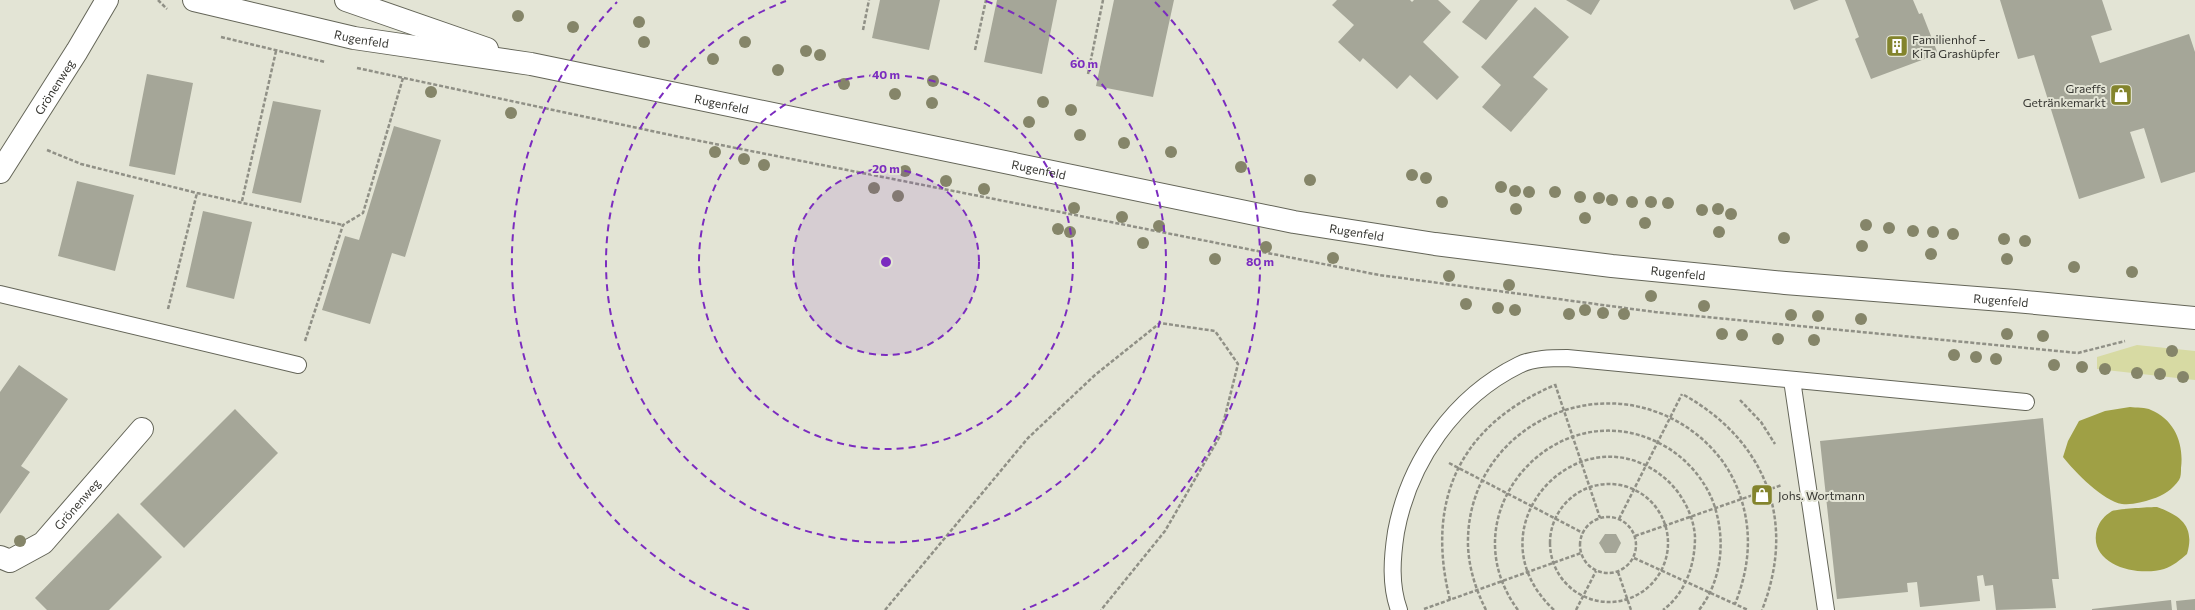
<svg xmlns="http://www.w3.org/2000/svg" width="2195" height="610" font-family="Commissioner,sans-serif">
<style>
.green{fill:#d7daa3}
.water{fill:#9fa045}
.building{fill:#a5a698}
.lines{fill:none;stroke-linecap:round;stroke-linejoin:round}
.lane-casing{stroke:#646558;stroke-width:18}
.street-casing{stroke:#646558;stroke-width:24}
.primary-casing{stroke:#646558;stroke-width:24}
.path{stroke:#909086;stroke-width:2.5;stroke-dasharray:4 2;stroke-linecap:butt}
.lane{stroke:#fff;stroke-width:16}
.street{stroke:#fff;stroke-width:22}
.primary{stroke:#fff;stroke-width:22}
.tree{fill:#858569}
.ring{fill:none;stroke:#7b2cbf;stroke-width:2;stroke-dasharray:7 5}
.labels{text-anchor:middle;dominant-baseline:central;stroke-width:4;stroke-linejoin:round;paint-order:stroke}
.street-label{font-size:12px;fill:#373732;stroke:#e3e4d5}
.poi-label{font-size:12px;fill:#373732;stroke:#e3e4d5;text-anchor:start}
.centre{fill:#7b2cbf;stroke:#e3e4d5;stroke-width:2}
.ring-label{font-size:12px;text-anchor:middle;font-weight:bold;fill:#7b2cbf;stroke:#e3e4d5;stroke-width:4;stroke-linejoin:round;paint-order:stroke}
</style>
<rect width="100%" height="100%" fill="#e3e4d5"/>
<path class="green" d="M2137,345L2195,351V380L2097,369V357Z"/>
<path class="water" d="M2130,407C2136,408 2146,407 2151,410C2175,420 2184,444 2181,468C2181,472 2181,477 2179,480C2173,489 2163,496 2152,499C2143,502 2133,505 2122,504C2103,501 2075,472 2063,457L2068,441L2079,421L2105,411Z
M2157,507C2182,516 2195,527 2187,554C2180,560 2173,566 2164,569C2138,577 2087,565 2097,529C2100,521 2104,516 2112,511C2118,509 2149,507 2157,507Z"/>
<path class="building" d="M880,0H940L929,50L872,38Z
M997,0H1057L1042,74L984,62Z
M1114,0H1174L1153,97L1096,86Z
M1337,0H1410L1412,2L1414,0H1438L1451,12L1423,42L1459,77L1437,100L1410,75L1397,89L1363,58L1360,62L1338,42L1354,25L1332,5Z
M1480,0H1518L1486,40L1462,22Z
M1566,0H1600L1591,15Z
M1790,0H1819L1794,10Z
M1845,0H1913L1919,14L1922,13L1938,54L1871,79L1855,39L1859,37Z
M2000,0H2102L2112,30L2091,36L2100,63L2189,34L2195,52V172L2161,183L2144,128L2130,132L2145,178L2079,199L2034,55L2018,59Z
M1535,7L1569,37L1533,77L1548,89L1511,132L1482,107L1501,85L1481,67Z
M147,74L193,83L175,175L129,166Z
M273,101L321,110L301,203L252,193Z
M394,126L441,140L405,257L392,253L370,324L322,310L345,236L359,240Z
M77,181L134,195L115,271L58,256Z
M203,211L252,222L234,299L186,287Z
M19,365L68,399L21,466L30,472L0,514V392Z
M235,409L278,453L184,548L140,504Z
M2043,418L2059,579H2052L2056,608L1996,610L1993,585L1985,586L1983,575L1977,576L1980,601L1920,607L1917,582L1907,583L1908,592L1837,599L1820,441Z
M118,513L162,557L109,610H47L35,598Z
M1605,534H1616L1621,543L1616,553H1605L1599,543Z
M2195,599V610H2177L2176,601Z
M2171,600L2172,610H2092V609Z"/>
<g class="lines">
<g class="lane-casing">
<path id="lane" d="M0,294L298,365
M1792,380L1826,610
M1399,610C1390,585 1392,558 1396,532C1409,462 1454,397 1519,365C1533,358 1552,358 1567,358L2026,402"/>
</g>
<g class="street-casing">
<g id="street">
<path id="s1" d="M0,172L77,51L107,0"/>
<path id="s2" d="M0,557L10,561L43,543L142,429"/>
</g>
</g>
<g class="primary-casing">
<g id="primary">
<path id="s3" d="M194,0L354,38L531,64L1294,222L1435,244L1612,266L1785,283L2015,301L2195,318"/>
<path d="M346,0L487,49"/>
</g>
</g>
<path class="path" d="M158,0L167,9
M863,30L869,0
M221,37L325,62
M975,50L986,0
M357,68L675,136L1379,275L1655,312L2078,353L2125,341
M1088,74L1103,0
M47,150L81,164L197,193L343,225
M242,201L276,51
M168,309L197,193
M305,341L343,225L363,213L403,78
M1555,384L1600,518
M1684,395C1766,441 1797,521 1762,610
M1740,400L1761,422L1775,444
M1449,463L1583,533
M1550 543a59 59 0 1 1 118 0a59 59 0 1 1-118 0Z
M1580 545a28 28 0 1 1 56 0a28 28 0 1 1-56 0Z
M1619,519L1682,394
M1635,536L1782,485
M1634,558L1748,610
M1618,572L1631,610
M1450,600C1425,500 1460,425 1555,385
M1424,609L1581,553
M885,610L1028,438L1095,375L1160,323L1215,331L1238,364L1220,436L1165,531L1101,610
M1486,610C1476,590 1469,569 1468,546C1465,435 1586,368 1680,423C1704,437 1725,459 1736,485C1753,525 1751,564 1735,604
M1518,610C1444,510 1563,384 1668,448C1692,463 1711,488 1717,515C1725,547 1720,583 1699,610
M1554,610C1465,527 1584,404 1668,481C1683,495 1694,517 1695,537C1695,564 1686,593 1663,610
M1576,610L1596,571"/>
<use href="#lane" class="lane"/>
<use href="#street" class="street"/>
<use href="#primary" class="primary"/>
</g>
<g class="tree">
<circle cx="518" cy="16" r="6"/>
<circle cx="639" cy="22" r="6"/>
<circle cx="573" cy="27" r="6"/>
<circle cx="644" cy="42" r="6"/>
<circle cx="745" cy="42" r="6"/>
<circle cx="806" cy="51" r="6"/>
<circle cx="820" cy="55" r="6"/>
<circle cx="713" cy="59" r="6"/>
<circle cx="778" cy="70" r="6"/>
<circle cx="933" cy="81" r="6"/>
<circle cx="844" cy="84" r="6"/>
<circle cx="431" cy="92" r="6"/>
<circle cx="895" cy="94" r="6"/>
<circle cx="1043" cy="102" r="6"/>
<circle cx="932" cy="103" r="6"/>
<circle cx="1071" cy="110" r="6"/>
<circle cx="511" cy="113" r="6"/>
<circle cx="1029" cy="122" r="6"/>
<circle cx="1080" cy="135" r="6"/>
<circle cx="1124" cy="143" r="6"/>
<circle cx="715" cy="152" r="6"/>
<circle cx="1171" cy="152" r="6"/>
<circle cx="744" cy="159" r="6"/>
<circle cx="764" cy="165" r="6"/>
<circle cx="1241" cy="167" r="6"/>
<circle cx="905" cy="171" r="6"/>
<circle cx="1412" cy="175" r="6"/>
<circle cx="1426" cy="178" r="6"/>
<circle cx="1310" cy="180" r="6"/>
<circle cx="946" cy="181" r="6"/>
<circle cx="1501" cy="187" r="6"/>
<circle cx="874" cy="188" r="6"/>
<circle cx="984" cy="189" r="6"/>
<circle cx="1515" cy="191" r="6"/>
<circle cx="1529" cy="192" r="6"/>
<circle cx="1555" cy="192" r="6"/>
<circle cx="898" cy="196" r="6"/>
<circle cx="1580" cy="197" r="6"/>
<circle cx="1599" cy="198" r="6"/>
<circle cx="1612" cy="200" r="6"/>
<circle cx="1442" cy="202" r="6"/>
<circle cx="1632" cy="202" r="6"/>
<circle cx="1651" cy="202" r="6"/>
<circle cx="1668" cy="203" r="6"/>
<circle cx="1074" cy="208" r="6"/>
<circle cx="1516" cy="209" r="6"/>
<circle cx="1718" cy="209" r="6"/>
<circle cx="1702" cy="210" r="6"/>
<circle cx="1731" cy="214" r="6"/>
<circle cx="1122" cy="217" r="6"/>
<circle cx="1585" cy="218" r="6"/>
<circle cx="1645" cy="223" r="6"/>
<circle cx="1866" cy="225" r="6"/>
<circle cx="1159" cy="226" r="6"/>
<circle cx="1889" cy="228" r="6"/>
<circle cx="1058" cy="229" r="6"/>
<circle cx="1913" cy="231" r="6"/>
<circle cx="1070" cy="232" r="6"/>
<circle cx="1719" cy="232" r="6"/>
<circle cx="1933" cy="232" r="6"/>
<circle cx="1953" cy="234" r="6"/>
<circle cx="1784" cy="238" r="6"/>
<circle cx="2004" cy="239" r="6"/>
<circle cx="2025" cy="241" r="6"/>
<circle cx="1143" cy="243" r="6"/>
<circle cx="1862" cy="246" r="6"/>
<circle cx="1266" cy="247" r="6"/>
<circle cx="1931" cy="254" r="6"/>
<circle cx="1333" cy="258" r="6"/>
<circle cx="1215" cy="259" r="6"/>
<circle cx="2007" cy="259" r="6"/>
<circle cx="2074" cy="267" r="6"/>
<circle cx="2132" cy="272" r="6"/>
<circle cx="1449" cy="276" r="6"/>
<circle cx="1509" cy="285" r="6"/>
<circle cx="1651" cy="296" r="6"/>
<circle cx="1466" cy="304" r="6"/>
<circle cx="1704" cy="306" r="6"/>
<circle cx="1498" cy="308" r="6"/>
<circle cx="1515" cy="310" r="6"/>
<circle cx="1585" cy="310" r="6"/>
<circle cx="1603" cy="313" r="6"/>
<circle cx="1569" cy="314" r="6"/>
<circle cx="1624" cy="314" r="6"/>
<circle cx="1791" cy="315" r="6"/>
<circle cx="1818" cy="316" r="6"/>
<circle cx="1861" cy="319" r="6"/>
<circle cx="1722" cy="334" r="6"/>
<circle cx="2007" cy="334" r="6"/>
<circle cx="1742" cy="335" r="6"/>
<circle cx="2043" cy="336" r="6"/>
<circle cx="1778" cy="339" r="6"/>
<circle cx="1814" cy="340" r="6"/>
<circle cx="2172" cy="351" r="6"/>
<circle cx="1954" cy="355" r="6"/>
<circle cx="1976" cy="357" r="6"/>
<circle cx="1996" cy="359" r="6"/>
<circle cx="2054" cy="365" r="6"/>
<circle cx="2082" cy="367" r="6"/>
<circle cx="2105" cy="369" r="6"/>
<circle cx="2137" cy="373" r="6"/>
<circle cx="2160" cy="374" r="6"/>
<circle cx="2183" cy="377" r="6"/>
<circle cx="20" cy="541" r="6"/>
</g>
<circle cx="886" cy="262" r="93" fill="#7b2cbf" fill-opacity=".12"/>
<g class="ring">
<circle cx="886" cy="262" r="93"/>
<circle cx="886" cy="262" r="187"/>
<path d="M986 1A280 280 0 1 1 786 1"/>
<path d="M749 610A374 374 0 0 1 617 2M1155 2A374 374 0 0 1 1023 610"/>
</g>
<defs>
<g id="building-square" transform="scale(1.15)"><rect x="-9" y="-9" width="18" height="18" rx="4" fill="#83842d" stroke="#e3e4d5"/><path d="M-4-6H4V6H1V3H-1V6H-4ZM-2.5-4.3h1.7v1.8h-1.7ZM.8-4.3h1.7v1.8H.8ZM-2.5-1h1.7V.8h-1.7ZM.8-1h1.7V.8H.8Z" fill="#fff"/></g>
<g id="shop-square" transform="scale(1.15)"><rect x="-9" y="-9" width="18" height="18" rx="4" fill="#83842d" stroke="#e3e4d5"/><path d="M-5-2.5h2.3a2.7 3.5 0 0 1 5.4 0H5L5.5 6h-11ZM-1.5-2.5h3a1.5 2.3 0 0 0-3 0Z" fill="#fff"/></g>
</defs>
<g fill-rule="evenodd">
<use href="#building-square" x="1897" y="46"/>
<use href="#shop-square" x="2121" y="95"/>
<use href="#shop-square" x="1762" y="495"/>
</g>
<g class="labels">
<g class="street-label">
<text stroke="none"><textPath href="#s3" startOffset="172">Rugenfeld</textPath></text>
<text stroke="none"><textPath href="#s1" startOffset="101">Grönenweg</textPath></text>
<text stroke="none"><textPath href="#s3" startOffset="538">Rugenfeld</textPath></text>
<text stroke="none"><textPath href="#s3" startOffset="862">Rugenfeld</textPath></text>
<text stroke="none"><textPath href="#s3" startOffset="1186">Rugenfeld</textPath></text>
<text stroke="none"><textPath href="#s3" startOffset="1510">Rugenfeld</textPath></text>
<text stroke="none"><textPath href="#s3" startOffset="1834">Rugenfeld</textPath></text>
<text stroke="none"><textPath href="#s2" startOffset="100">Grönenweg</textPath></text>
</g>
<g class="poi-label">
<text x="1912" y="39">Familienhof –<tspan x="1912" dy="14">KiTa Grashüpfer</tspan></text>
<text x="2106" y="88" text-anchor="end">Graeffs<tspan x="2106" dy="14">Getränkemarkt</tspan></text>
<text x="1778" y="495">Johs. Wortmann</text>
</g>
</g>
<circle cx="886" cy="262" r="6" class="centre"/>
<g class="ring-label">
<text x="1084" y="68">60 m</text>
<text x="886" y="79">40 m</text>
<text x="886" y="173">20 m</text>
<text x="1260" y="266">80 m</text>
</g>
</svg>
